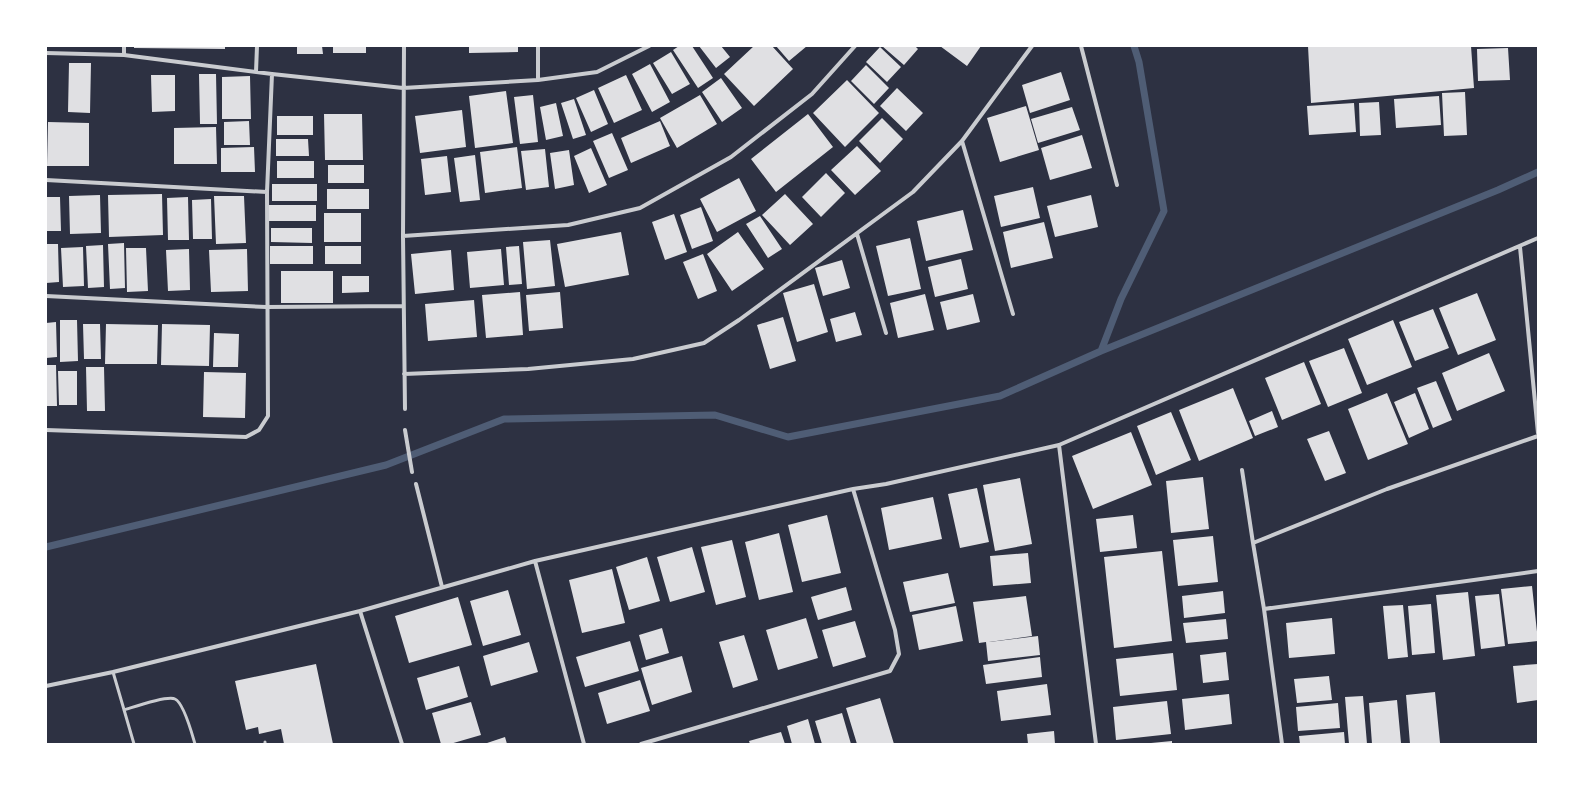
<svg xmlns="http://www.w3.org/2000/svg" width="1584" height="790" font-family="Figtree,sans-serif">
<style>
.lines{fill:none;stroke-linecap:round;stroke-linejoin:round}
.stream{stroke:#4f5d75;stroke-width:7}
.building{fill:#e0e0e3}
.service{stroke:#caccd0;stroke-width:3}
.minor{stroke:#caccd0;stroke-width:4}
</style>
<rect width="100%" height="100%" fill="#2d3142"/>
<g class="lines">
<path class="stream" d="M1101,351L1498,190L1538,172
M46,547L386,465L504,419L715,415L788,437L1000,396L1101,351L1121,299L1164,211L1139,62L1134,46"/>
</g>
<path class="building" d="M134,46H225V49L134,48Z
M297,46H322L323,54H297Z
M333,46H366V53H333Z
M469,46H518V52L469,53Z
M679,46H692L713,78L698,88L673,50Z
M699,46H721L730,57L716,68Z
M754,46H772L793,69L754,106L724,74Z
M776,46H807L789,61Z
M882,46H915L918,49L904,65Z
M940,46H981L967,66Z
M1308,46H1471L1474,88L1311,103Z
M880,47L901,67L887,82L866,62Z
M1508,48L1510,80L1478,81L1477,49Z
M671,52L690,84L672,94L653,63Z
M69,63H91L90,113L68,112Z
M650,64L670,102L652,112L632,74Z
M866,65L889,88L874,104L851,81Z
M1061,72L1070,100L1030,113L1022,85Z
M199,74H216L217,124H200Z
M151,75H175V111L152,112Z
M626,75L642,110L614,123L598,88Z
M250,76L251,119H222V77Z
M721,78L742,108L722,122L702,92Z
M847,80L879,113L845,147L813,113Z
M897,88L923,113L906,131L880,106Z
M594,90L608,124L591,132L576,98Z
M506,91L513,143L475,148L469,96Z
M1465,92L1467,135L1444,136L1442,93Z
M533,95L538,142L520,144L514,97Z
M700,95L717,124L677,148L660,118Z
M1439,96L1441,125L1396,128L1394,99Z
M574,99L586,135L573,139L561,103Z
M1379,102L1381,135L1360,136L1359,103Z
M556,103L563,136L546,140L540,107Z
M1354,103L1356,132L1309,135L1307,106Z
M1026,106L1039,150L1000,162L987,118Z
M1072,107L1080,130L1038,143L1031,119Z
M462,110L466,147L420,153L415,116Z
M324,114H362L363,160H325Z
M808,114L833,147L776,192L751,159Z
M277,116H313V135H277Z
M882,118L903,139L880,163L859,141Z
M249,121L250,145H224V122Z
M660,121L670,146L631,163L621,138Z
M48,122L89,123V166H47Z
M216,127L217,164H174V128Z
M612,133L628,170L609,178L593,141Z
M1082,135L1092,168L1050,180L1041,148Z
M276,139H308L309,156H276Z
M857,146L881,171L855,195L831,170Z
M254,147L255,172H221V148Z
M517,147L522,188L485,193L480,152Z
M591,148L607,185L589,193L574,156Z
M545,149L549,187L526,190L521,151Z
M569,150L574,185L555,189L550,153Z
M475,155L480,200L460,202L454,158Z
M447,156L451,192L425,195L421,159Z
M277,161H314V178H277Z
M328,165H364V183H328Z
M826,173L845,193L821,217L802,197Z
M739,178L756,211L717,232L700,199Z
M272,184H317V201H272Z
M1033,187L1040,218L1001,227L994,196Z
M327,189H369V209H327Z
M162,194L163,235L109,237L108,195Z
M785,194L813,224L790,245L762,215Z
M100,195L101,233L70,234L69,196Z
M1091,195L1098,227L1055,237L1047,206Z
M214,196H244L246,243L216,244Z
M46,197H60L61,231H46Z
M188,197L189,240H168L167,198Z
M211,199L212,239H193L192,200Z
M268,205H316V221H268Z
M701,207L713,241L692,249L680,215Z
M963,210L973,250L926,261L917,221Z
M324,213H361V242H324Z
M674,214L687,252L665,260L652,222Z
M760,216L782,249L768,258L746,224Z
M1044,222L1053,258L1011,268L1003,232Z
M271,228H312V243L271,242Z
M621,232L629,275L565,287L557,244Z
M738,232L764,269L732,291L707,254Z
M910,238L921,289L888,296L876,246Z
M550,240L555,286L527,289L523,242Z
M124,243L125,288L110,289L108,244Z
M46,244H58L59,282L46,283Z
M103,245L104,287L88,288L86,246Z
M270,246H313V264H270Z
M325,246H361V264H325Z
M519,246L522,284L509,285L506,247Z
M83,247L84,286L63,287L61,248Z
M126,248H146L148,291L127,292Z
M189,249L190,290L168,291L166,250Z
M247,249L248,291L211,292L209,250Z
M501,249L504,285L470,288L467,252Z
M451,250L454,290L415,294L411,254Z
M703,254L717,291L698,299L683,262Z
M961,259L968,289L935,297L928,267Z
M842,260L850,288L823,296L815,268Z
M281,271H333V303H281Z
M342,276H369V292L342,293Z
M814,284L828,332L797,342L783,293Z
M520,292L523,335L486,338L482,295Z
M560,292L563,328L529,331L526,295Z
M1477,293L1496,340L1458,355L1439,308Z
M925,294L934,330L898,338L890,303Z
M973,294L980,322L947,330L940,302Z
M474,300L477,337L428,341L425,304Z
M1433,309L1449,348L1415,361L1399,322Z
M855,312L862,335L836,342L830,319Z
M783,317L796,361L770,369L757,325Z
M60,320H77L78,361L60,362Z
M1393,320L1412,367L1367,385L1348,339Z
M56,322L57,357L46,358V323Z
M83,324H100L101,359H84Z
M106,324L158,325L157,364H105Z
M162,324L210,325L209,366L161,365Z
M214,333L239,334L238,367H213Z
M1344,348L1362,393L1328,407L1309,361Z
M1489,353L1505,391L1457,411L1442,373Z
M1304,362L1321,404L1282,420L1265,378Z
M46,365H56L57,406H46Z
M86,367H104L105,411H87Z
M58,371H77V405H59Z
M204,372L246,373L245,418L203,417Z
M1436,381L1452,420L1433,428L1417,388Z
M1233,388L1253,438L1199,461L1179,410Z
M1387,393L1408,444L1368,460L1348,409Z
M1415,393L1429,429L1409,438L1394,402Z
M1272,411L1278,427L1255,436L1249,421Z
M1171,412L1191,460L1156,475L1137,426Z
M1329,431L1346,473L1325,481L1307,439Z
M1131,432L1152,485L1093,509L1072,456Z
M1203,477L1209,529L1171,533L1166,481Z
M1020,478L1032,544L995,551L983,485Z
M977,488L989,542L960,548L948,494Z
M933,497L942,539L889,550L881,508Z
M827,515L841,573L802,582L788,525Z
M1133,515L1137,548L1100,552L1096,519Z
M779,533L793,592L759,600L745,542Z
M1213,536L1218,582L1178,586L1173,540Z
M732,540L746,597L716,605L701,547Z
M692,547L705,592L670,602L657,557Z
M1162,551L1172,641L1114,648L1104,557Z
M1028,553L1031,583L993,586L990,556Z
M647,557L660,601L629,610L616,567Z
M612,569L625,623L582,633L569,580Z
M948,573L955,603L910,612L903,582Z
M1532,586L1538,641L1508,644L1501,589Z
M846,587L852,610L818,620L811,597Z
M508,590L521,635L483,646L470,601Z
M1223,591L1225,613L1184,618L1182,596Z
M1468,592L1475,656L1443,660L1436,595Z
M1499,594L1505,646L1481,649L1475,596Z
M1026,596L1032,636L989,642L1038,636L1040,655L988,661L986,642L979,643L973,602Z
M458,597L472,645L409,663L395,616Z
M1431,604L1435,653L1412,655L1408,606Z
M1403,605L1408,657L1388,659L1383,606Z
M956,606L963,641L919,650L912,615Z
M806,618L818,658L778,670L766,630Z
M1332,618L1335,654L1289,658L1286,623Z
M1226,619L1228,639L1186,643L1183,623Z
M855,621L866,657L833,667L822,630Z
M662,628L669,653L646,660L639,635Z
M744,635L758,680L733,688L719,642Z
M630,641L639,671L585,687L576,657Z
M529,642L538,672L491,686L483,656Z
M1226,652L1229,680L1203,683L1200,655Z
M1173,653L1177,690L1120,696L1116,659Z
M682,656L692,692L652,705L641,668Z
M1040,657L1042,677L986,684L983,665Z
M316,664L333,744H284L281,729L259,734L258,727L246,730L235,681Z
M1538,664V700L1517,703L1513,666Z
M459,666L468,697L426,710L417,678Z
M1329,676L1332,700L1297,703L1294,679Z
M640,680L650,711L607,724L598,693Z
M1047,684L1051,715L1001,721L997,691Z
M1435,692L1440,743L1410,744L1406,695Z
M1229,694L1232,724L1185,730L1182,699Z
M1363,696L1367,744H1349L1345,697Z
M880,698L894,744H857L846,708Z
M1397,700L1401,743L1372,744L1369,703Z
M1167,701L1171,734L1116,740L1113,707Z
M471,702L481,735L450,744H441L432,713Z
M1338,703L1340,728L1298,731L1296,707Z
M842,713L851,744H822L815,721Z
M808,719L815,744H792L787,726Z
M1054,731L1055,744H1028L1027,734Z
M781,732L785,744H750L749,741Z
M1344,732L1345,744H1300L1299,736Z
M505,737L507,744H484Z
M1172,741V744H1151V743Z"/>
<g class="lines">
<path class="service" d="M113,672L134,744
M124,710C134,707 167,695 175,699C184,703 192,734 195,744
M265,742V744"/>
<path class="minor" d="M404,46L403,236L405,409
M538,46V80
M1081,46L1117,185
M46,53L124,55L272,74L403,88L538,80L597,72L649,46
M124,55V46
M256,72L257,46
M962,141L1013,314
M46,180L267,192
M857,234L886,333
M403,236L568,225L640,208L731,157L812,94L855,46
M1520,247L1538,433
M46,296L266,307L403,306
M404,374L528,369L633,359L704,343L739,320L913,192L962,141L1032,46
M46,430L246,437L259,430L268,416L267,192L272,74
M405,430L412,472
M1059,445L1096,744
M1242,470L1253,543
M416,484L442,587
M535,561L584,744
M1264,609L1538,571
M360,611L402,744
M46,686L113,672L360,611L535,561L853,489L886,484L1059,445L1538,238
M641,744L890,671L899,654L895,630L853,489
M1282,744L1264,609L1253,543L1387,489L1538,436"/>
</g>
<rect width="1584" height="790" fill="none" stroke="#ffffff" stroke-width="94"/>
</svg>
